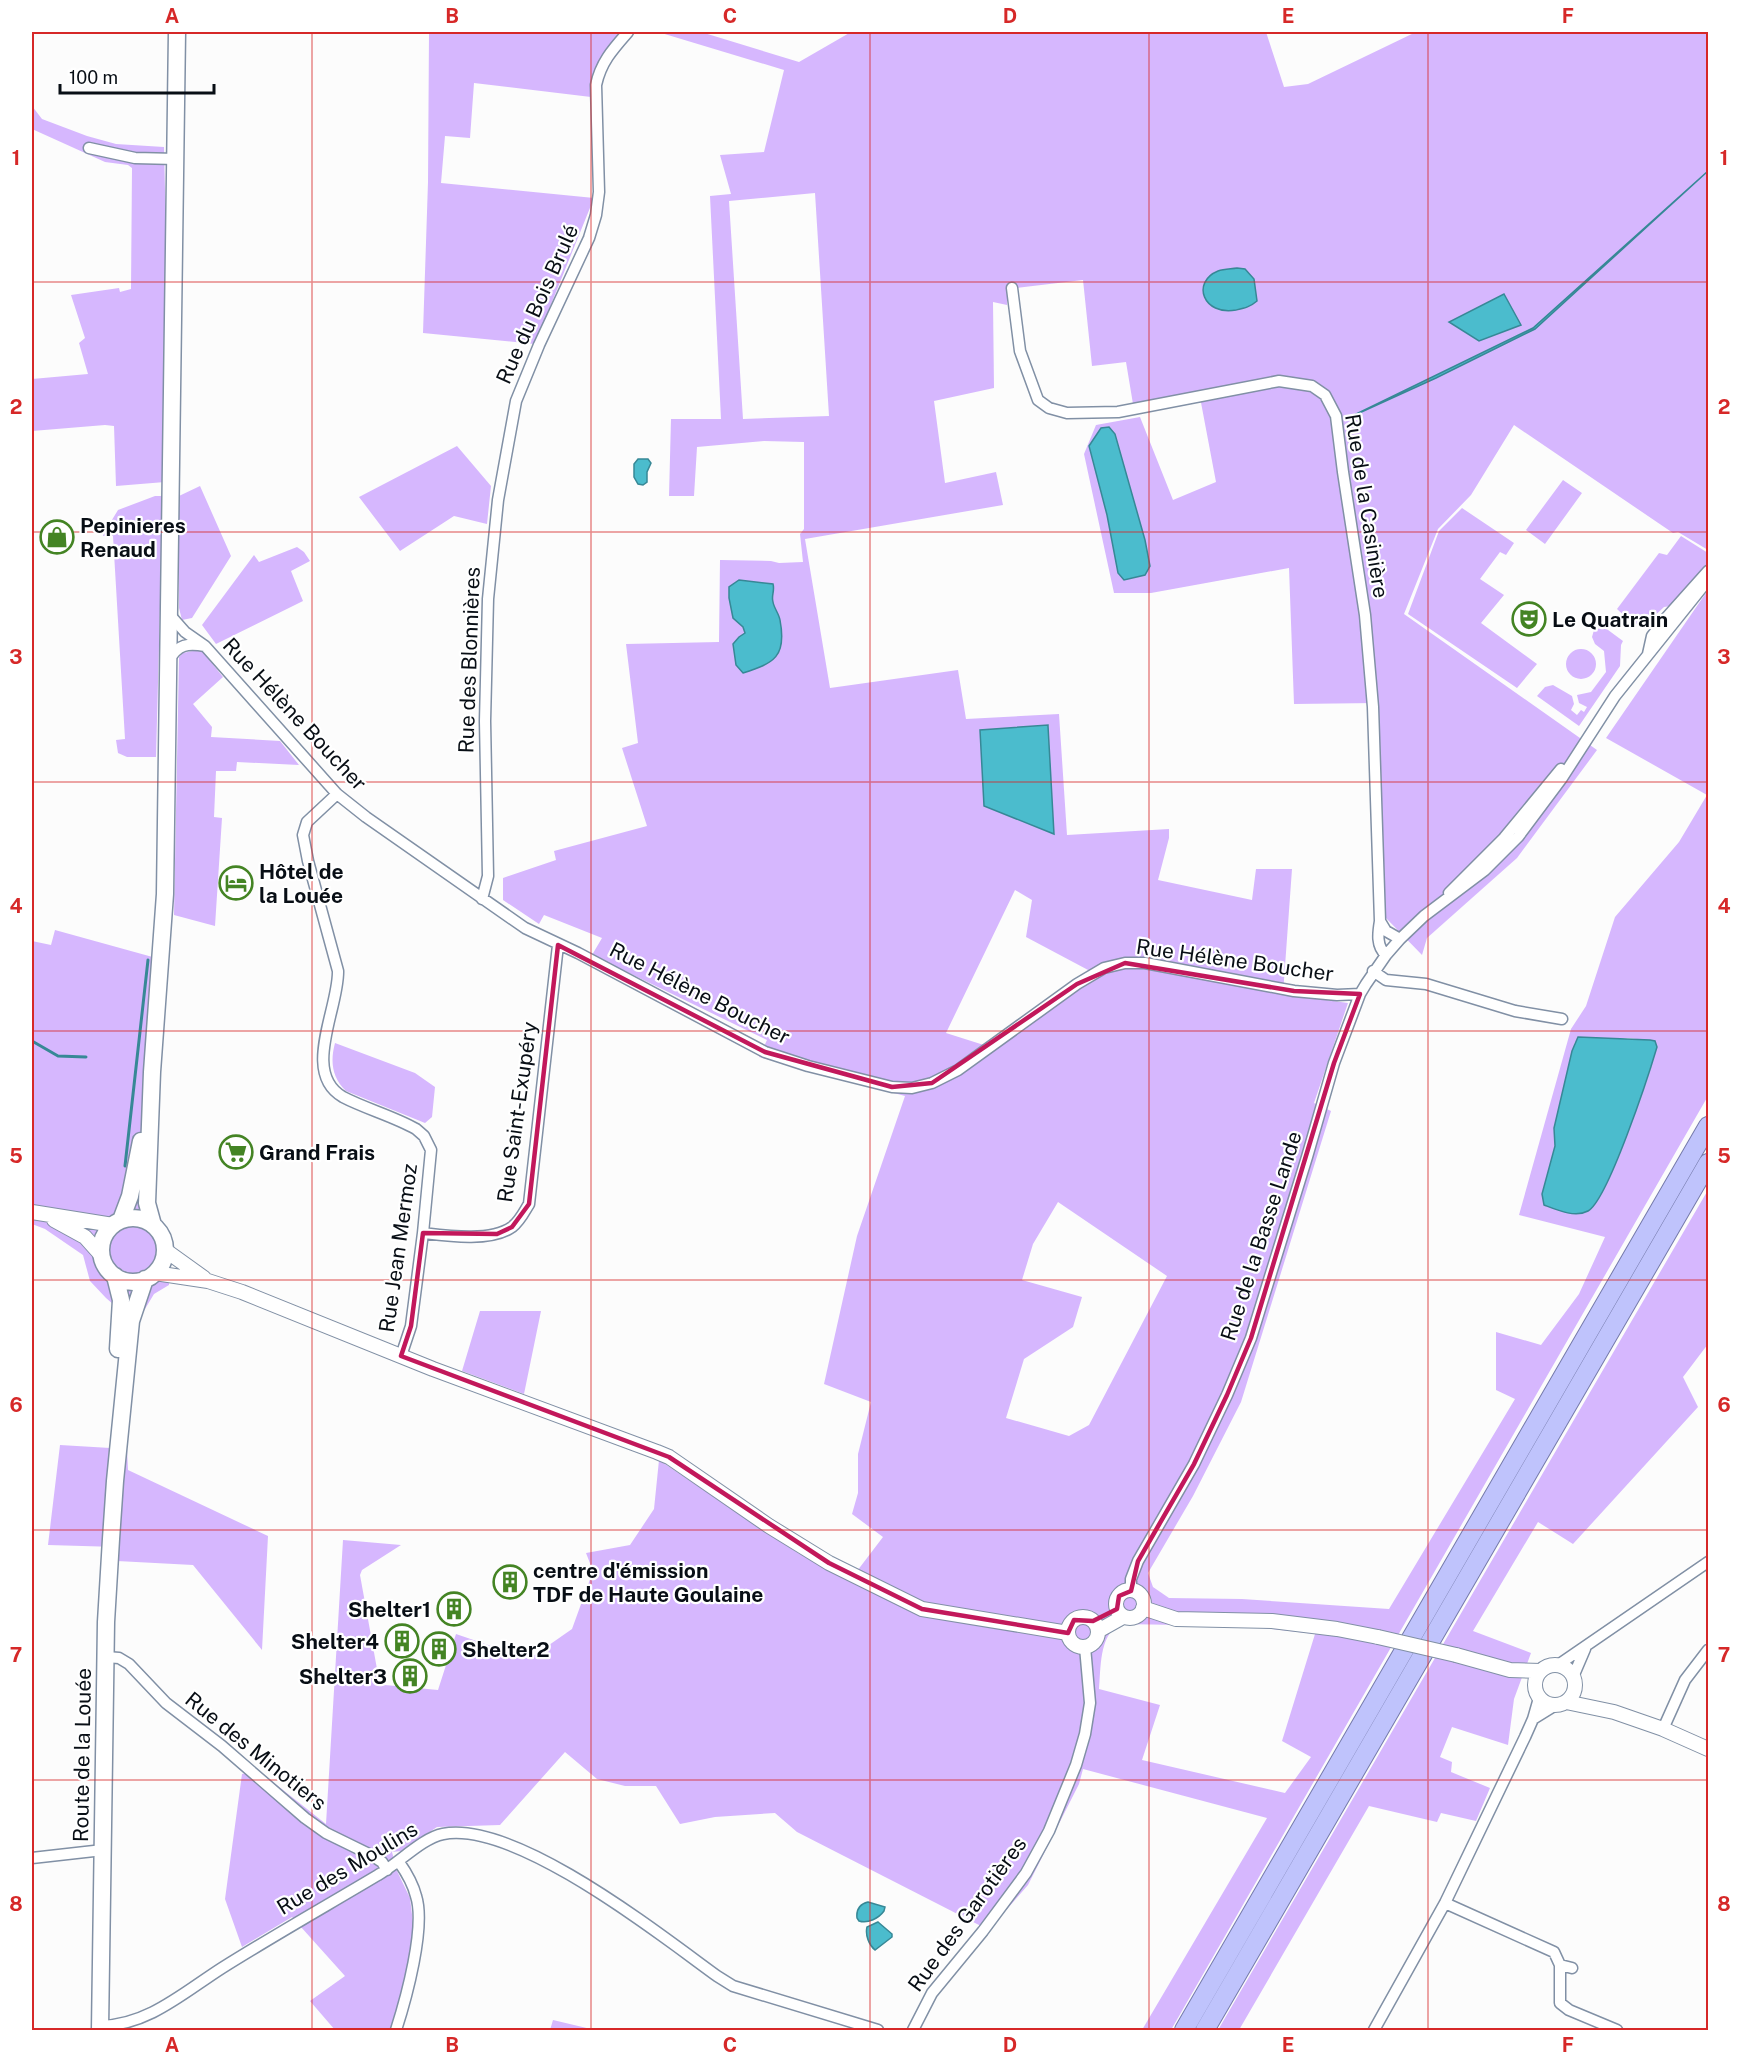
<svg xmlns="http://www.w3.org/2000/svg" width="1740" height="2062" font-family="'Public Sans',sans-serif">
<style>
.green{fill:#d6b7fe;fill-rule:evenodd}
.water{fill:#4bbccd;stroke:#378896;stroke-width:1.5}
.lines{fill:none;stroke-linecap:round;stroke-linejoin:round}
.stream{stroke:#378896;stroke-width:3}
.minor-casing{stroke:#8190a5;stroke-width:13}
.tertiary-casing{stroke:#8190a5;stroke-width:16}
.secondary-casing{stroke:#8190a5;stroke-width:19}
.trunk-casing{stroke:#757aab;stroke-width:20}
.minor{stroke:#fff;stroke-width:10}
.tertiary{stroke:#fff;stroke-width:14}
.secondary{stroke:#fff;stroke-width:16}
.trunk{stroke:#bfc3fc;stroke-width:18}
.tertiary-bridge-casing{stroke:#8190a5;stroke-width:16;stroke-linecap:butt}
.tertiary-bridge{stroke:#fff;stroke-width:14}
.marked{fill:none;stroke:#c2185b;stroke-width:4.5;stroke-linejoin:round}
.grid{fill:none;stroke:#d62828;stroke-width:1.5;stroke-opacity:0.55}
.labels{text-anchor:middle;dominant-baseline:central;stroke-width:4.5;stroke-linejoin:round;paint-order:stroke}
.street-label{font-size:21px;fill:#080e15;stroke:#fff}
.poi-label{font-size:21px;font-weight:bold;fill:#080e15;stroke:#fff;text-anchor:start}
.neatline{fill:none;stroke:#d62828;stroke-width:2}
.grid-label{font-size:20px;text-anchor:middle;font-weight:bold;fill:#d62828}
</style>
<rect width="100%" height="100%" fill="#fcfcfc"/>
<path class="green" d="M429,32H622C605,53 591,69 591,97L474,83L470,138L445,136L441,183L594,198L535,344L423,333L428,182Z
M658,32H701L799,62L851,32H1266L1284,87L1308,84L1416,32H1708V550L1678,532L1673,533L1514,425L1471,495L1438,529L1404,614L1597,750L1517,858L1427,938L1422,955L1385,917L1376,703L1294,704L1289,568L1151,593H1114L1084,454L1096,425L1140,417L1173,500L1216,482L1199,392L1133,404L1126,362L1092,366L1083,280L1007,289V305L993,302L994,388L934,401L945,483L996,472L1003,505L805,539L830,688L958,670L966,719L1059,714L1067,835L1169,829V838L1158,880L1252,900L1256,869H1292L1283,994L1348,1003L1314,1103L1331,1111L1241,1402L1193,1496L1148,1573L1153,1587L1169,1598L1242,1599L1389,1609L1515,1399L1496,1390V1332L1541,1345L1579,1294L1605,1237L1519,1215L1571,1029L1586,1006L1615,917L1679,842L1707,795L1606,738L1708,590V1096L1171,2030H1142L1267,1818L1083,1769L1079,1784L1028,1885L987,1932L979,1925L797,1832L775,1813L715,1817L680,1824L656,1786H625L597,1779L565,1752L500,1825L437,1827L401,1851L392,1852L397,1871L410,1898L414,1931L405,1986L391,2030H335L310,2001L345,1976L292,1917L242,1947L225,1899L242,1774L259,1771L326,1824L343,1540L401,1545L362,1570L360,1575L379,1680L385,1685L438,1690L456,1634L529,1659L572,1629L593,1571L586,1553L630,1545L654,1509L659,1460L798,1553L851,1579L883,1537L852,1514L858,1493V1454L871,1402L824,1384L857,1236L905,1096L759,1057L767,1040L592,955L602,938L544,915L539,924L503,900V878L556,860L554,851L647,826L622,748L638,743L626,644L719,642L720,560L771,561L779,563L803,562L800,534L804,529V442L764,441L697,447L694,496H669L671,419H721L710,196L731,194L720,155L764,152L784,70ZM815,193L829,416L743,419L729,201ZM1099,485L1145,575L1107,515ZM1015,890L1032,900L1026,937L1090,971L987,1046L946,1033ZM1628,1038L1655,1041L1657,1047L1646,1083L1616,1163L1542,1194L1551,1165L1555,1146L1554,1128L1575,1042ZM1058,1202L1167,1276L1089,1425L1069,1436L1006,1418L1024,1359L1073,1327L1082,1297L1022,1280L1033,1244ZM1119,1624L1246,1626L1315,1634L1282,1741L1311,1757L1285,1793L1142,1760L1160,1705L1099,1689C1101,1668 1099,1637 1119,1624Z
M32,106L42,119L87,136L116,144L164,147L166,233L165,482L116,486L114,426L105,425L32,431V379L88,374L79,343L85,338L71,295L119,288L120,292L131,289L132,168L128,165L105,162L32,129Z
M457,446L491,486L487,524L454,516L400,551L359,497Z
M1563,480L1582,493L1545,544L1526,530Z
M200,486L231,556L192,618L182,620L179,608V496Z
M155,496H163L156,757H127L118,753L116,740L125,739L113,536H103L104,533L118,510Z
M1462,508L1514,543L1506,555L1500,552L1480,579L1504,595L1481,623L1537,664L1517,688L1408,614L1439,531Z
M1681,536L1708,553V564L1671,606L1664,607C1642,627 1642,633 1617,609L1659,553L1667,555Z
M297,547L304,552L310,561L291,571L303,601L216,644L202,625L254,555L259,562Z
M1604,627L1623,641L1621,645L1620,666L1579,726L1537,696L1545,687L1553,685L1572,696L1574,704L1571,710L1577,715L1581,710L1584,712L1587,707L1579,703L1577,695L1591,692L1606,672L1604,651L1595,644L1592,637L1594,630Z
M1566 664a15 15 0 1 1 30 0a15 15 0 1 1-30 0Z
M197,650L203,652L223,677L193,704L212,727L211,737L280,741L299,765L237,762L236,771H216L214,817L222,818L215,926L174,915L179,657L183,653Z
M55,930L167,961L148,1206L169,1240V1285L154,1294L136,1324L106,1298L90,1281L83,1255L45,1229L32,1224V941L51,945Z
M335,1043L415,1073L435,1087L432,1117L425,1123L346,1091C332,1077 330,1062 335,1043Z
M1708,1190V1344L1683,1377L1698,1407L1573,1544L1538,1522L1473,1631L1531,1653L1514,1699L1508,1745L1452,1727L1440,1757L1452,1762L1451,1772L1490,1788L1476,1821L1441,1813L1437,1822L1369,1806L1239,2030H1218Z
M480,1311H541L524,1394L462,1371Z
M60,1445L127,1449L128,1470L268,1536L262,1650L193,1565L117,1561V1547L48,1545Z
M553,2020L595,2030H550Z"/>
<path class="water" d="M1708,171L1535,329L1436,378L1346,419L1533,328Z
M1237,268L1245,269L1254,279L1257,301C1250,307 1245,308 1236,310C1203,316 1191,282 1218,271C1224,269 1231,269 1237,268Z
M1504,294L1521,325L1479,341L1449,322Z
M1109,427L1115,434L1145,540L1150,566L1145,575L1124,580L1118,573L1107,515L1089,446L1101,428Z
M638,459H648L651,463L647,472V482L643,485L638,484L634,477V464Z
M739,580L773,584C775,591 771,596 773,602C774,608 779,614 780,620C787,657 774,663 743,673L736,665L733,644L739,637L745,633L743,627L733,618L729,598V587Z
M1048,725V726L1054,834L984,806L980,730Z
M1578,1037L1650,1040L1655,1041L1657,1047C1649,1074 1608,1200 1588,1211C1575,1218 1557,1210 1544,1205L1542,1194L1555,1146L1554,1128L1572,1051Z
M868,1902L885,1907L884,1911C879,1918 868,1924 859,1921L857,1918C856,1909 860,1904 868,1902Z
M878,1922L892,1934V1937L875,1950C869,1945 865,1935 867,1927Z"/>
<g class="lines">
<path class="stream" d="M32,1041L58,1056L86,1057
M125,1166L148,960"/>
<g class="minor-casing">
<path id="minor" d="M89,148L135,158L176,159
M1012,288L1020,351L1038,400L1049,408L1067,413L1118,412L1279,381L1312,386L1325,395L1336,416L1343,472L1365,615L1373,707L1380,921C1378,933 1376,946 1386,955
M205,646L337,794L366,817L525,928L578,953L765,1052L808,1066L892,1087L912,1088L932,1083L958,1070L1077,984L1104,968L1125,963H1145L1294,991L1337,995L1360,994
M1648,654L1652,636L1666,618L1708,571
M169,660C178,644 188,643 205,646L185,632L170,615
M337,794L307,822L303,835L308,861L338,971C339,1008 301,1073 343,1097C366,1109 393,1116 416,1129L424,1136L431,1150L423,1233L411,1326L401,1356
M1449,893L1504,838L1561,769
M482,899L488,876L485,721L488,599L498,500L516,401L539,345L589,238L596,215L599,192L596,85C601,62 613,49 628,32
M1380,921L1386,931L1400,939
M1373,971L1386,980L1426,984L1515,1011L1562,1019
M423,1233C448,1236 491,1242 512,1227C520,1221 524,1212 529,1204L558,945
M1131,1591V1579L1138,1561L1194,1464L1227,1395L1251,1338L1307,1157L1334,1063L1360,994L1366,984L1386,955L1400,939L1424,916L1485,870L1518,837L1562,778L1615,696L1708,580
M106,1657L119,1658L129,1664L166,1703L222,1746L305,1818L326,1833L373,1856L382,1862L387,1870
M1558,1665L1708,1562
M1573,1677L1585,1649
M1533,1719L1554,1706
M1663,1729L1685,1680L1708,1650
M32,1858L103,1850
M1445,1903L1554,1952L1560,1965V2003L1569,2010L1617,2030
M1560,1965L1572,1968
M101,2026C148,2025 183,1993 222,1968C273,1936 326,1906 378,1875C398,1864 422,1838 443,1834C515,1820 659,1934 717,1976L733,1986L878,2030
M396,2030C406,1999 426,1927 416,1896C413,1884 406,1872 399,1862
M913,2030L932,1993L983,1931L1026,1873L1049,1831L1076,1765L1085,1734L1090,1703L1085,1647
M1374,2030L1445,1903L1525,1737L1533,1719L1539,1698"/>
</g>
<g class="tertiary-casing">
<path id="tertiary" d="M32,1212L113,1225
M54,1220L85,1237L102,1256
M165,1250L204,1278
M155,1273L208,1281L242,1292L433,1369L657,1452L669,1457L769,1526L829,1563L922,1609L1068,1633
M1116 1604a14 14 0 1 1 28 0a14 14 0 1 1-28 0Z
M1143,1608L1176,1619L1272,1621L1337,1629L1378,1637
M1068 1632a15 15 0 1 1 30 0a15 15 0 1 1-30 0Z
M1098,1631L1123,1617
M1456,1655L1510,1670L1541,1671
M1535 1685a20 20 0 1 1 40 0a20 20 0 1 1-40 0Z
M1566,1702L1614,1712L1663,1729L1708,1749"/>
</g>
<g class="secondary-casing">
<path id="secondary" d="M101 1250a32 32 0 1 1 64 0a32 32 0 1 1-64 0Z
M121,1220L130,1196L141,1141
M153,1225L147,1203L152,1072L165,894L177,32
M115,1276L121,1300L118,1349
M100,2030L106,1622L111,1539L115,1481L131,1321L145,1279"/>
</g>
<g class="trunk-casing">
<path id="trunk" d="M1184,2030L1708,1126
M1205,2030L1708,1163"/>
</g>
<use href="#minor" class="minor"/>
<use href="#tertiary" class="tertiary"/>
<use href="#secondary" class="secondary"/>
<use href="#trunk" class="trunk"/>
<g class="tertiary-bridge-casing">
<path id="tertiary-bridge" d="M1378,1637L1456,1655"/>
</g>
<use href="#tertiary-bridge" class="tertiary-bridge"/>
</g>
<path class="marked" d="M558,945L765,1052L892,1087L932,1083L1077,984L1125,963L1294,991L1360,994L1334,1063L1251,1338L1227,1395L1194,1464L1138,1561L1131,1591L1119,1596L1117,1609L1093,1621L1074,1620L1068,1633L922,1609L829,1563L669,1457L401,1356L411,1326L423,1233L497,1234L512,1227L529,1204Z"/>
<path class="grid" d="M312,32V2030M591,32V2030M870,32V2030M1149,32V2030M1428,32V2030M32,282H1708M32,532H1708M32,782H1708M32,1031H1708M32,1280H1708M32,1530H1708M32,1780H1708"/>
<defs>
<g id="shop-ring" transform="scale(1.725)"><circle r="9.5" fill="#fff" stroke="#448424" stroke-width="1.5"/><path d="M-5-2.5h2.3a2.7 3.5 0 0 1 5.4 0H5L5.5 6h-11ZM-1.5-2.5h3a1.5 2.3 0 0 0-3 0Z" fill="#448424"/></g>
<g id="theatre-ring" transform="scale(1.725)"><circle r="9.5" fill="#fff" stroke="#448424" stroke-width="1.5"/><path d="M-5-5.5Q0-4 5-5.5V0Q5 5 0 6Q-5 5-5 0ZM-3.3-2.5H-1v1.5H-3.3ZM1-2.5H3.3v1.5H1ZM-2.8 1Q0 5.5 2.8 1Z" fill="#448424"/></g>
<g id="hotel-ring" transform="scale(1.725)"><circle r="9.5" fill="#fff" stroke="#448424" stroke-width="1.5"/><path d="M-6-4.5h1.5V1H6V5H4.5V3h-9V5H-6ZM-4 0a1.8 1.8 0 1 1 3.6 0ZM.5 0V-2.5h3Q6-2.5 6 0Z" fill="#448424"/></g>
<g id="supermarket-ring" transform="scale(1.725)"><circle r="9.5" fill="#fff" stroke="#448424" stroke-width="1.5"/><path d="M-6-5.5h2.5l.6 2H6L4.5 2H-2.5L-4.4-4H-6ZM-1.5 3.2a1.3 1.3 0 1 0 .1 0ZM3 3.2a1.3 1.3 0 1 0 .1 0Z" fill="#448424"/></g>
<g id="building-ring" transform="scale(1.725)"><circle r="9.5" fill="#fff" stroke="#448424" stroke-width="1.5"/><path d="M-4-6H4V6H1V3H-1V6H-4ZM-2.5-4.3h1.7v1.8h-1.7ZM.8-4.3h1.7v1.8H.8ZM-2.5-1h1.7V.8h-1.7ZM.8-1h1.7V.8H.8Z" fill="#448424"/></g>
</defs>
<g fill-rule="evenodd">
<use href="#shop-ring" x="57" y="537"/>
<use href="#theatre-ring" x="1529" y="619"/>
<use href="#hotel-ring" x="236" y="883"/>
<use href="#supermarket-ring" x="236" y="1152"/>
<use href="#building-ring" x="510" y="1582"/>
<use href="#building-ring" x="454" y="1609"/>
<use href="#building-ring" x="402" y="1641"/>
<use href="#building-ring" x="439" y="1649"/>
<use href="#building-ring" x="410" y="1676"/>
</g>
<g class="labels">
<g class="street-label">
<text transform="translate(537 304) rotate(-66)">Rue du Bois Brulé</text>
<text transform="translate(1367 506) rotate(81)">Rue de la Casinière</text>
<text transform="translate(469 660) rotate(-88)">Rue des Blonnières</text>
<text transform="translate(295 714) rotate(47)">Rue Hélène Boucher</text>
<text transform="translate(1235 960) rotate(8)">Rue Hélène Boucher</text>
<text transform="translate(700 993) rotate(27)">Rue Hélène Boucher</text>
<text transform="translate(517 1112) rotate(-82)">Rue Saint-Exupéry</text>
<text transform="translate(1261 1236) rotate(-72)">Rue de la Basse Lande</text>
<text transform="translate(398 1248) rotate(-82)">Rue Jean Mermoz</text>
<text transform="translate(256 1751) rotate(39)">Rue des Minotiers</text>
<text transform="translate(82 1755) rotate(-89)">Route de la Louée</text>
<text transform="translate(347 1868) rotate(-31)">Rue des Moulins</text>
<text transform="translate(967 1914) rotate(-54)">Rue des Garotières</text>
</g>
<g class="poi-label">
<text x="80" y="525">Pepinieres<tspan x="80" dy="24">Renaud</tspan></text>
<text x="1552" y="619">Le Quatrain</text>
<text x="259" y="871">Hôtel de<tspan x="259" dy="24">la Louée</tspan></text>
<text x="259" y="1152">Grand Frais</text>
<text x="533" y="1570">centre d'émission<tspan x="533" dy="24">TDF de Haute Goulaine</tspan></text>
<text x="431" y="1609" text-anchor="end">Shelter1</text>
<text x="379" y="1641" text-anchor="end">Shelter4</text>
<text x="462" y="1649">Shelter2</text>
<text x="387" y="1676" text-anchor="end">Shelter3</text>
</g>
</g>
<rect width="1740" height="2062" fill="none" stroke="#ffffff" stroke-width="66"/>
<path d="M60 84v9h154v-9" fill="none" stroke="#080e15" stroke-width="3"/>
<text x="69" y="84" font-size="18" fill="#080e15" stroke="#ffffff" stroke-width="4.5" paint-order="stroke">100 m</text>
<rect x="33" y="33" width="1674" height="1996" class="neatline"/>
<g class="grid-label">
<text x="172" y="23">A</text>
<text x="452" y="23">B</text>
<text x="730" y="23">C</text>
<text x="1010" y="23">D</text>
<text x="1288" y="23">E</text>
<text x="1568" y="23">F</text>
<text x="16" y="165">1</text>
<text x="1724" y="165">1</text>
<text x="16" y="414">2</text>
<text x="1724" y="414">2</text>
<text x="16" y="664">3</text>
<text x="1724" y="664">3</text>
<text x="16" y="913">4</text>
<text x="1724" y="913">4</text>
<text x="16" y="1163">5</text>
<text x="1724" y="1163">5</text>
<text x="16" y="1412">6</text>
<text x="1724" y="1412">6</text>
<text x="16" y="1662">7</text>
<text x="1724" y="1662">7</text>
<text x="16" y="1911">8</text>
<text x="1724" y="1911">8</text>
<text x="172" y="2052">A</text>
<text x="452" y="2052">B</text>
<text x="730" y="2052">C</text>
<text x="1010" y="2052">D</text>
<text x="1288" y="2052">E</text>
<text x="1568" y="2052">F</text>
</g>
</svg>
